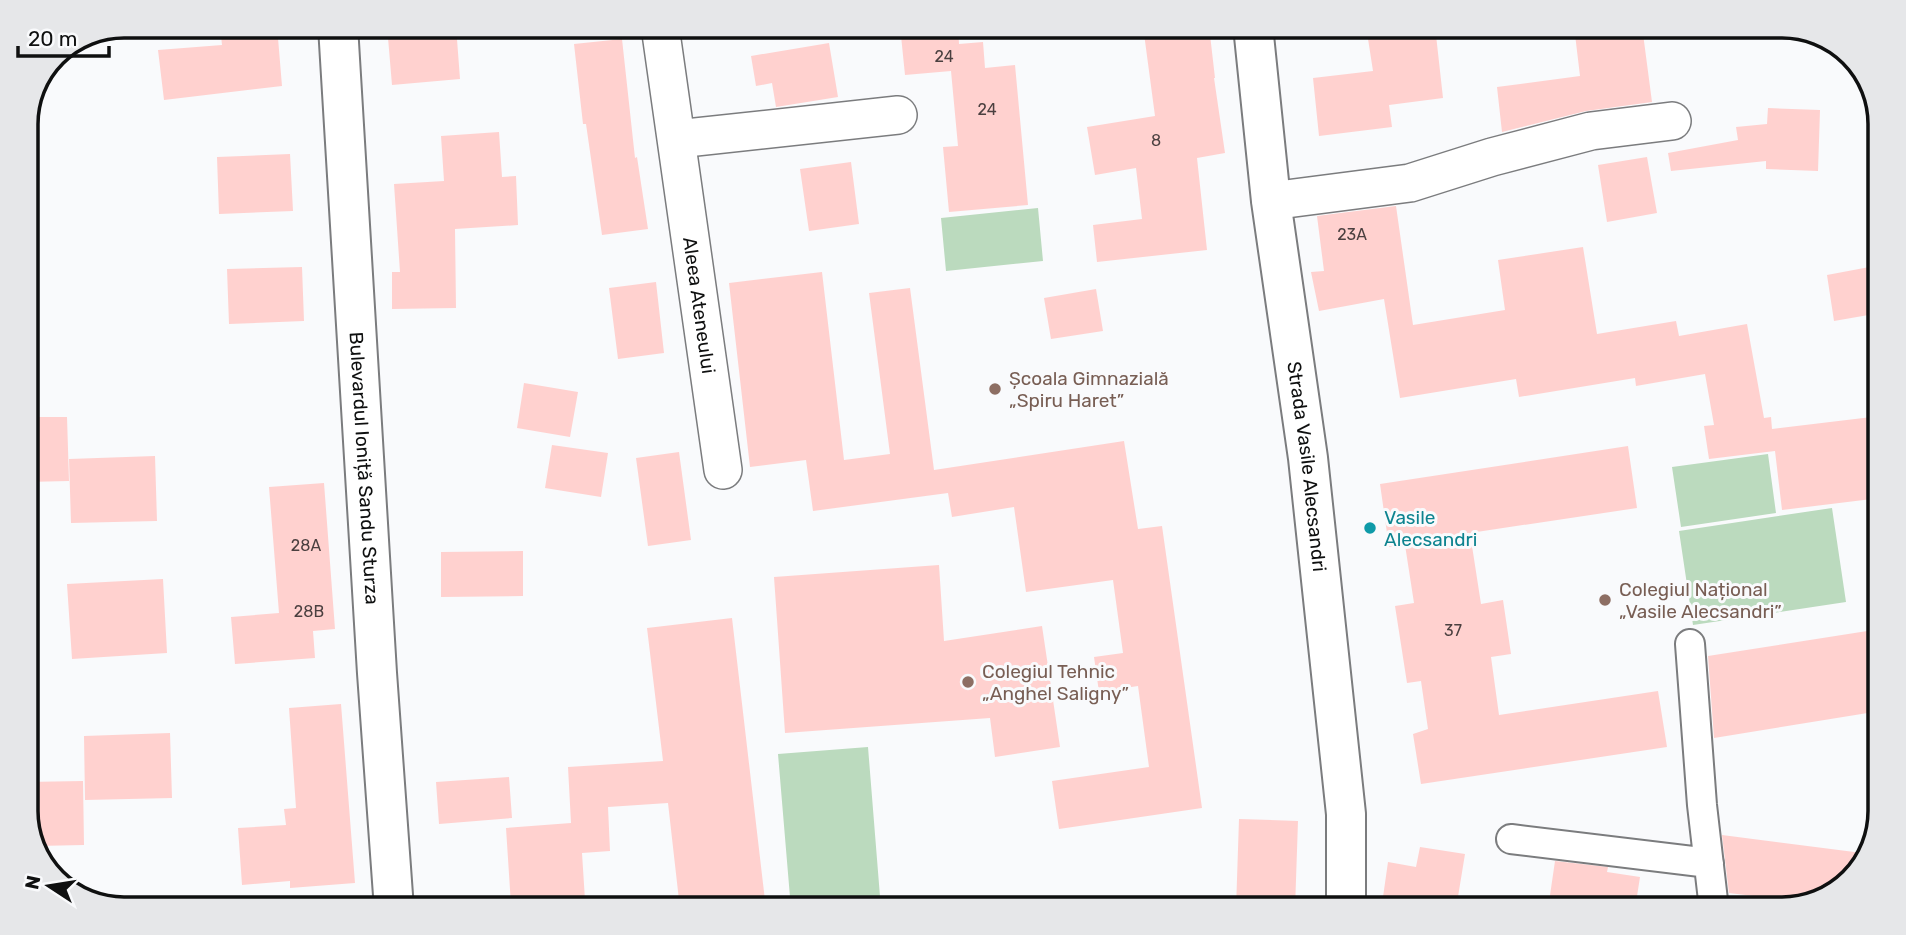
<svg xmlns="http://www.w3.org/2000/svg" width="1906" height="935" font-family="Rubik,sans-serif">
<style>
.green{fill:#bbdabe}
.building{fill:#ffd1cf}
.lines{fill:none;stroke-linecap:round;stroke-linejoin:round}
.pedestrian-casing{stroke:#7b7c7e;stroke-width:32}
.minor-casing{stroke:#7b7c7e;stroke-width:40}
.tertiary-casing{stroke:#7b7c7e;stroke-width:42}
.pedestrian{stroke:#fff;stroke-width:28}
.minor{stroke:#fff;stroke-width:37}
.tertiary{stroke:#fff;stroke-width:38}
.education-dot{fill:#8d6e63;stroke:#f9fafc;stroke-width:2.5}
.culture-dot{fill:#0f9aa8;stroke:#f9fafc;stroke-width:2.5}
.labels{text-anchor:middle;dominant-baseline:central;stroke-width:6;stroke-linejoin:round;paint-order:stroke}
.number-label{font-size:16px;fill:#4b4040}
.street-label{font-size:19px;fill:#0f1010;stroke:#f9fafc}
.education-label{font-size:19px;fill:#785e54;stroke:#f9fafc;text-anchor:start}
.culture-label{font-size:19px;fill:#0d838f;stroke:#f9fafc;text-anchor:start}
.rim{fill:none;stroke:#0f1010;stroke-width:3.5}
</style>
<rect width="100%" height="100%" fill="#f9fafc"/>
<path class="green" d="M1038,208L1043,261L946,271L941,218Z
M1768,454L1776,513L1681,527L1672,467Z
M1832,508L1846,602L1693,625L1679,531Z
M868,747L881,909H791L778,754Z"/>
<path class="building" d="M220,26H277L282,86L164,100L158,50L222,45Z
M387,26H456L460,79L392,85Z
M900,26H958L959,44L983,42L985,68L1015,65L1028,205L949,212L943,147L958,146L951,71L905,75Z
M1143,26H1209L1215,78H1214L1225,153L1197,158L1207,250L1097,262L1093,225L1142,219L1136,168L1095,175L1087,127L1155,116Z
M1366,26H1435L1443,98L1389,105L1392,127L1319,136L1313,78L1373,71Z
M1574,26H1642L1652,102L1586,111L1502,132L1497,87L1580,76Z
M622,39L635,158L637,157L648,229L602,235L586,124H583L574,44Z
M829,43L838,97L776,107L772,83L756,86L751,56Z
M1768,108L1820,110L1818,171L1766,169V161L1671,171L1668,153L1738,140L1736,127L1767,124Z
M499,132L502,177L516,176L518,225L455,229L456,308L392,309V272H400L394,184L444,181L441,136Z
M290,154L293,211L219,214L217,157Z
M1647,157L1657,213L1607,222L1598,165Z
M851,162L859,224L809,231L800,169Z
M1396,206L1413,325L1505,310L1498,260L1583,247L1597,334L1676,321L1679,336L1747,324L1764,418L1771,417L1772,429L1880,416V498L1782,510L1775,451L1709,459L1704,426L1714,425L1705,374L1636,386L1635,378L1519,397L1516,379L1400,398L1384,299L1319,311L1311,272L1324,271L1317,216Z
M1880,265V313L1834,321L1827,275Z
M302,267L304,321L229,324L227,269Z
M822,272L844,460L890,454L869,293L910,288L934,470L1124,441L1138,529L1162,526L1202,808L1059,829L1052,781L1149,767L1138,686L1099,692L1094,657L1123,653L1113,580L1026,592L1014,507L952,517L948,493L813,511L806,460L750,467L729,283Z
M656,282L664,353L618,359L609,288Z
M1096,289L1103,331L1051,339L1044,298Z
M524,383L578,392L570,437L517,428Z
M26,417H67L69,481L26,482Z
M552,445L608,453L601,497L545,488Z
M1628,446L1637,508L1470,533L1481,604L1503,600L1511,654L1491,657L1499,715L1658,691L1667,747L1421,784L1413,734L1428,729L1421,681L1407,683L1395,606L1414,603L1405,545L1389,547L1380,484Z
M679,452L691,540L648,546L636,458Z
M155,456L157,521L71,523L69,459Z
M324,483L335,629L313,631L315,658L235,664L231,617L279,613L269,487Z
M523,551V596L441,597V552Z
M939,565L944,641L1042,626L1060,747L995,757L990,718L785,733L774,577Z
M163,579L167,653L72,659L67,584Z
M732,618L766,909H680L668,803L608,807L610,851L582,853L585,900L511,905L506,828L571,823L568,767L663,761L647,628Z
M1880,629V711L1714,738L1708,656Z
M341,704L355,883L290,888V881L242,885L238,828L286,825L284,809L296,808L289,708Z
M170,733L172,798L85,800L84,736Z
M509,777L512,818L439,824L436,782Z
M83,781L84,845L36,846L26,818V782Z
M1239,819L1298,821L1295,909H1236Z
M1722,835L1870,854L1836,892L1803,902L1729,893Z
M1420,847L1465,854L1456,909H1401L1402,904L1383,897L1388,862L1416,867Z
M1555,861L1608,867L1607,872L1640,877L1635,909H1548Z"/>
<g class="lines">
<g class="pedestrian-casing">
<path id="pedestrian" d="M1690,644L1702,805L1714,909
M1511,839L1709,863"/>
</g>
<g class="minor-casing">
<g id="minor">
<path id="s1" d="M660,26L723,470"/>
<path d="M677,139L898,115"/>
<path d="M1271,201L1410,183L1492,157L1591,131L1672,121"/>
</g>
</g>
<g class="tertiary-casing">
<g id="tertiary">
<path id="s2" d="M338,26L377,673L394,909"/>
<path id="s3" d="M1253,26L1271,201L1308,458L1346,814V909"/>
</g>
</g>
<use href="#pedestrian" class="pedestrian"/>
<use href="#minor" class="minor"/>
<use href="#tertiary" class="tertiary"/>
</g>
<g class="education-dot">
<circle cx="995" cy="389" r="7"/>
<circle cx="1605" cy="600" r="7"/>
<circle cx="968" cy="682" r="7"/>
</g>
<circle class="culture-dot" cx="1370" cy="528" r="7"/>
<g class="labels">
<g class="number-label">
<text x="944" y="56">24</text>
<text x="987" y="109">24</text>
<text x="1156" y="140">8</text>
<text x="1352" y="234">23A</text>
<text x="306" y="545">28A</text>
<text x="309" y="611">28B</text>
<text x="1453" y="630">37</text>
</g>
<g class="street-label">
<text stroke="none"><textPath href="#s1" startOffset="282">Aleea Ateneului</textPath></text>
<text stroke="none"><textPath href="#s3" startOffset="444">Strada Vasile Alecsandri</textPath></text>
<text stroke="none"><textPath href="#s2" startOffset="443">Bulevardul Ioniță Sandu Sturza</textPath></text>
</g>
<g class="education-label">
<text x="1009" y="378">Școala Gimnazială<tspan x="1009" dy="22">„Spiru Haret”</tspan></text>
<text x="1619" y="589">Colegiul Național<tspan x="1619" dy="22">„Vasile Alecsandri”</tspan></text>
<text x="982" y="671">Colegiul Tehnic<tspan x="982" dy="22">„Anghel Saligny”</tspan></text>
</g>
<g class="culture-label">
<text x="1384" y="517">Vasile<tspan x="1384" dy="22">Alecsandri</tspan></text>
</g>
</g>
<path d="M0 0H1906V935H0ZM124 38H1782A86 86 0 0 1 1868 124V811A86 86 0 0 1 1782 897H124A86 86 0 0 1 38 811V124A86 86 0 0 1 124 38Z" fill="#e6e7e9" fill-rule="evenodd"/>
<path class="rim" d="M124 38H1782A86 86 0 0 1 1868 124V811A86 86 0 0 1 1782 897H124A86 86 0 0 1 38 811V124A86 86 0 0 1 124 38Z"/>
<g transform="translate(49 886) rotate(282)" stroke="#f9fafc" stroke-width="5" paint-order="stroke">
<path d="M0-5L12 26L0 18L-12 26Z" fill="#0f1010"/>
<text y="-10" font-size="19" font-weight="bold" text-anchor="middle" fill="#0f1010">N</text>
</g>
<path d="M18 46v10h91v-10" fill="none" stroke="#0f1010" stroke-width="3.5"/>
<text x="28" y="46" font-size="21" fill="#0f1010" stroke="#f9fafc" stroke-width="5" paint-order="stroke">20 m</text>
</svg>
